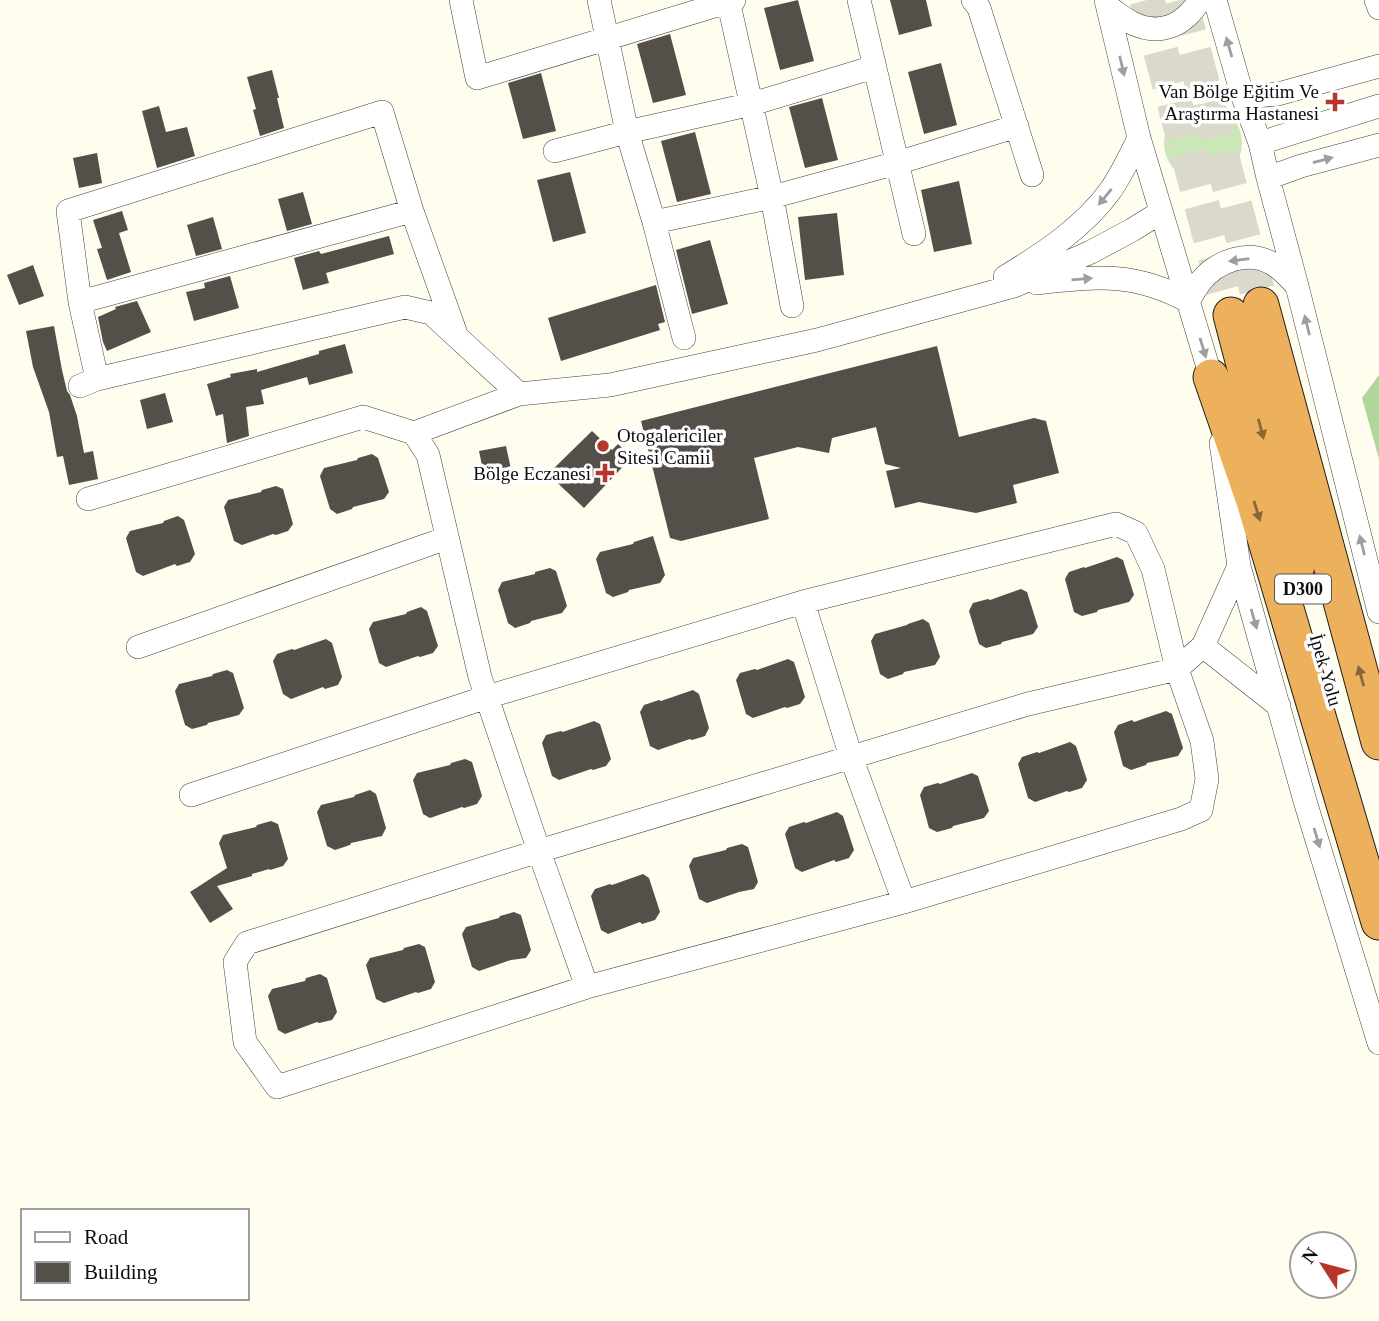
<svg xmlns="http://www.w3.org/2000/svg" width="1379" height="1321" font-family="Georgia,serif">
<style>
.green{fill:#cbe7b9}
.forest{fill:#aed799}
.building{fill:#554f4a}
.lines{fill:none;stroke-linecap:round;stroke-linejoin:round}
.highway-tunnel{stroke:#dad9cc;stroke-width:35;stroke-dasharray:35 18;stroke-linecap:butt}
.minor-casing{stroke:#404040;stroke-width:24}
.highway-casing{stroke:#1e1e1e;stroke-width:37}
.minor{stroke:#fff;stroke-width:23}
.highway{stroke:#edb05d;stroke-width:35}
.oneway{fill:#9e9e9e}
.oneway2{fill:#886739}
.poi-dot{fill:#b6362c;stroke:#fff;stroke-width:2.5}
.labels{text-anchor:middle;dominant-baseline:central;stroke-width:7;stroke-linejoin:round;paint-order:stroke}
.shield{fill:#fff;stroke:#565656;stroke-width:2}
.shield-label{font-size:18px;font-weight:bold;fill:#0d0d0d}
.poi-label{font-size:19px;fill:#0d0d0d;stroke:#fff;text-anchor:end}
.street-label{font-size:19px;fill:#0d0d0d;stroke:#fff}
</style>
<rect width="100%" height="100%" fill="#fefdee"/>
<path class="green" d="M1164 143a39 39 0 1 1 78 0a39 39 0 1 1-78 0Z"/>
<path class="forest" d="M1379,375V459L1362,398Z"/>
<path class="building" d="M798,0L814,61L780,70L764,8Z
M890,0H926L932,26L899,35Z
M670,34L686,95L653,103L637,44Z
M941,63L957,125L924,134L908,72Z
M272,70L279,98H277L284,128L260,136L253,110L256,109L247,77Z
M541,73L556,131L523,139L508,83Z
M822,98L838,160L805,168L789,107Z
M159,106L166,132L187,127L195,156L157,168L142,111Z
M695,132L711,194L677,202L661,141Z
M97,153L102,183L79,188L73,158Z
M570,172L586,233L553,242L537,180Z
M959,181L972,244L934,252L921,190Z
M303,192L312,224L287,231L278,199Z
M122,211L128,230L119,233L131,272L107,280L97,249L102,248L93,220Z
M837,213L844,275L805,280L798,217Z
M213,217L222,249L196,256L187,225Z
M389,236L394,254L326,273L329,283L303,290L294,258L319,251L321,254Z
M710,240L728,304L692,314L676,250Z
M33,265L44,296L19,305L7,275Z
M230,276L239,308L194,321L186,292L205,288L204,283Z
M656,285L665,322L658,324L660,330L561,361L548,318Z
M137,301L151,332L107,351L103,342L98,317L116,309L115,307Z
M54,326L62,370L67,391L70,395L77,416L84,453L93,451L98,479L69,485L63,456L57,457L49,412L33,367L26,331Z
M345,344L353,373L309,385L307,377L261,390L264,404L246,407L249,436L227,443L223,414L216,416L207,384L231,377L230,374L257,369V372L319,354V351Z
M937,346L959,437L1034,418L1046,421L1059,473L1013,485L1017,503L976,513L919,502L895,508L886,471L901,468L885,464L876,427L832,438L829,453L798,447L754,458L769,519L681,541L670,538L641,421Z
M165,393L173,422L147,429L140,400Z
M592,431L612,450L618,444L632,457L584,508L548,474Z
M506,446L512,474L485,480L479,451Z
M372,454L378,458L389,492L384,499L353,507L352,509L337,514L330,509L320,476L324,468L357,460L358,458Z
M276,486L283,489L293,524L288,531L276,535L273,534L242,545L234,541L224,507L228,500L261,492L262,490Z
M178,516L184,520L195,554L190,562L177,566L175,564L143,576L136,572L126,538L130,531L163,523L164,521Z
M653,536L665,575L660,583L629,590L628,592L613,597L606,593L596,559L600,552L633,544L634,542Z
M1117,557L1123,560L1134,595L1129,602L1098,610L1097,612L1082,616L1074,612L1065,579L1069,572L1084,567L1085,568Z
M550,568L556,571L567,606L562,613L531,621L530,623L515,628L508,623L498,590L502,582L535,574V572Z
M1021,589L1027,592L1038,627L1033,634L1002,642L1001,644L986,648L979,644L969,611L973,603L988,599L990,600Z
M421,607L427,611L438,646L433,653L420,657L418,656L386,667L379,663L369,629L373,622L406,614L407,612Z
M923,619L929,623L940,657L935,665L904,672L903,674L888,679L880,674L871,641L875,634L907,625L908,624Z
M326,639L332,643L342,677L338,685L325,689L323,687L291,699L283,694L273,661L277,654L292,649L294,650Z
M788,659L794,662L805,697L800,704L787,708L785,707L753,718L746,714L736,680L740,673L755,669L757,670Z
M227,670L233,673L244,708L239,715L208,723L207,725L192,729L185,725L175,691L179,684L212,676L213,674Z
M693,690L699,694L709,728L705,736L692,740L690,739L658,750L650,746L640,712L644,705L659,700L661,701Z
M1166,711L1172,714L1183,748L1178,756L1147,763L1146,765L1131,770L1123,766L1114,732L1118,725L1132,720L1134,722Z
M594,721L600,724L611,759L606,766L593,770L591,769L559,780L552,776L542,743L546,735L561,731L563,732Z
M1070,742L1076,746L1087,780L1082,788L1069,792L1067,791L1035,802L1028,798L1018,764L1022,757L1037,752L1039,753Z
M465,759L472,762L482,796L477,804L464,808L462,807L430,818L423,814L413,780L417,773L450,765L451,763Z
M972,773L978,776L989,811L984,818L953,826L952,828L937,832L929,828L920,795L924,787L938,783L940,784Z
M370,790L376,794L386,828L382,836L351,843L350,845L335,850L327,846L317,812L321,805L354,797L355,795Z
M837,812L843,816L854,850L849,858L836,862L834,860L802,872L795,868L785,834L789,827L804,822L806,823Z
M271,821L278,824L288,859L283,866L270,870L269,869L252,874V876L217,886L233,909L210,923L190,892L227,868L219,843L223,835L256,827L257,825Z
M742,844L748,847L758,882L754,889L739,892L707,903L699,899L689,866L693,858L726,850L727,848Z
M643,874L649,878L660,912L655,920L642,924L640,922L608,934L601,930L591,896L595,889L610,884L612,885Z
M514,912L521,915L531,950L526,958L511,960L479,971L472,967L462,934L466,927L499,918L500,916Z
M419,944L425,947L435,982L431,989L418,993L416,992L384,1003L376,999L366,965L370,958L403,950L404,948Z
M320,974L327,978L337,1012L332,1020L319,1023L317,1022L285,1034L278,1030L268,996L272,989L305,981L306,978Z"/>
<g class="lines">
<path class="highway-tunnel" d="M1147,0L1231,315
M1180,0L1261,305"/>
<g class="minor-casing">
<path id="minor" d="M461,0L477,78L734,0
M599,0L627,132L654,222L684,338
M728,0L772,197L792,306
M859,0L914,234
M973,0L979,8L1032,175
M1106,0L1139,138L1211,377L1213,388
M1215,0L1242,94L1260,143L1268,178L1297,286L1379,612
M1376,0L1379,8
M1108,7C1116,12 1124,19 1132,23C1161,37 1184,25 1200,0
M1242,94L1257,96L1278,94L1379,66
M1260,143L1379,106
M555,151L627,132L752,104L874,67
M1268,178L1301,166L1379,145
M654,222L772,197L897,163L1017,126
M1005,277C1043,254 1084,227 1110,191C1122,174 1130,156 1139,138
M1036,283C1096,277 1132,271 1188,301C1192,295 1196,288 1200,282C1217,261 1248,249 1273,264C1283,270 1290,278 1297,286
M80,302L412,211
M97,379L80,302L68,211L382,112L412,211L456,334
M80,386L97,379L405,307L431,313L519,394L610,385L817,340L1014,286L1091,252L1132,230L1161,212
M414,433L519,394
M1221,443L1239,566L1305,801L1379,1043
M88,499L363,417L414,433L428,455L480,677L539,851L587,987
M1239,566L1203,646L1279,706
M803,602L851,757L904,902
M138,647L447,538
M191,795L487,697L803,602L1116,524L1136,533L1153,569L1177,669L1202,741L1207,779L1201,810L1181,819L904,902L587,987L277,1087L245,1042L235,962L247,943L539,851L1028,704L1177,669L1203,646"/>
</g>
<g class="highway-casing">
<path id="highway" d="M1261,305L1379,742
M1231,315L1297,566
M1211,377L1254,501L1379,922"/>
</g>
<use href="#minor" class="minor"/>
<use href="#highway" class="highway"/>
</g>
<defs><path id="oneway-solid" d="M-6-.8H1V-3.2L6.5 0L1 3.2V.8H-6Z" transform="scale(1.75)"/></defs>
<g class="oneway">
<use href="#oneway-solid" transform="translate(1229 47) rotate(-106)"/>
<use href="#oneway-solid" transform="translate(1122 66) rotate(77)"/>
<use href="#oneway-solid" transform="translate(1323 160) rotate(-15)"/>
<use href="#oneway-solid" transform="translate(1105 197) rotate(129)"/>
<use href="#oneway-solid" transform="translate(1239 260) rotate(172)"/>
<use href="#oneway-solid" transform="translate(1082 279) rotate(-5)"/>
<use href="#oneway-solid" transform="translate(1307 325) rotate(-104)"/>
<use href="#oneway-solid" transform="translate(1203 348) rotate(73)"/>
<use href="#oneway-solid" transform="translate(1362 545) rotate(-104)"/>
<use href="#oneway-solid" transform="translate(1254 619) rotate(74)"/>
<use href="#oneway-solid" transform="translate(1317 838) rotate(73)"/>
</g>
<g class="oneway2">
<use href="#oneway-solid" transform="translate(1261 429) rotate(75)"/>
<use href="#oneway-solid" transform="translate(1257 511) rotate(73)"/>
<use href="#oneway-solid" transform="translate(1361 676) rotate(-105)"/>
</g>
<g class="poi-dot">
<path d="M1331.5 91.5h7v7h7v7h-7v7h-7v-7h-7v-7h7z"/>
<circle cx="603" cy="446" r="7"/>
<path d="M601.5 462.5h7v7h7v7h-7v7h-7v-7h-7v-7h7z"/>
</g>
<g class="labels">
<rect class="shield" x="1275" y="574.5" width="56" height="29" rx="5"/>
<g class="shield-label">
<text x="1303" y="589">D300</text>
</g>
<g class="poi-label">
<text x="1319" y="91">Van Bölge Eğitim Ve<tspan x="1319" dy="22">Araştırma Hastanesi</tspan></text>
<text x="617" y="435" text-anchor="start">Otogalericiler<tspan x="617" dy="22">Sitesi Camii</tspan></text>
<text x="591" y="473">Bölge Eczanesi</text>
</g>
<g class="street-label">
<text transform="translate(1326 670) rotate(74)">İpek Yolu</text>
</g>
</g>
<rect x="21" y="1209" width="228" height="91" fill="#ffffff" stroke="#9e9e9e" stroke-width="2"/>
<rect x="35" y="1232" width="35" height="10" fill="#ffffff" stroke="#9e9e9e" stroke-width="2"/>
<text x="84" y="1244" font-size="21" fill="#0d0d0d">Road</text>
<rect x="35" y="1262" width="35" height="21" fill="#554f4a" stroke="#9e9e9e" stroke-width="2"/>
<text x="84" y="1279" font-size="21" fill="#0d0d0d">Building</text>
<g transform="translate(1323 1265) rotate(306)"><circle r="33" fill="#ffffff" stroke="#9e9e9e" stroke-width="2"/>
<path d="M0-5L12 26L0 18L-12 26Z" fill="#b6362c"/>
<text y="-10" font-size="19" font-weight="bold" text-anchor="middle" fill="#0d0d0d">N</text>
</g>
</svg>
